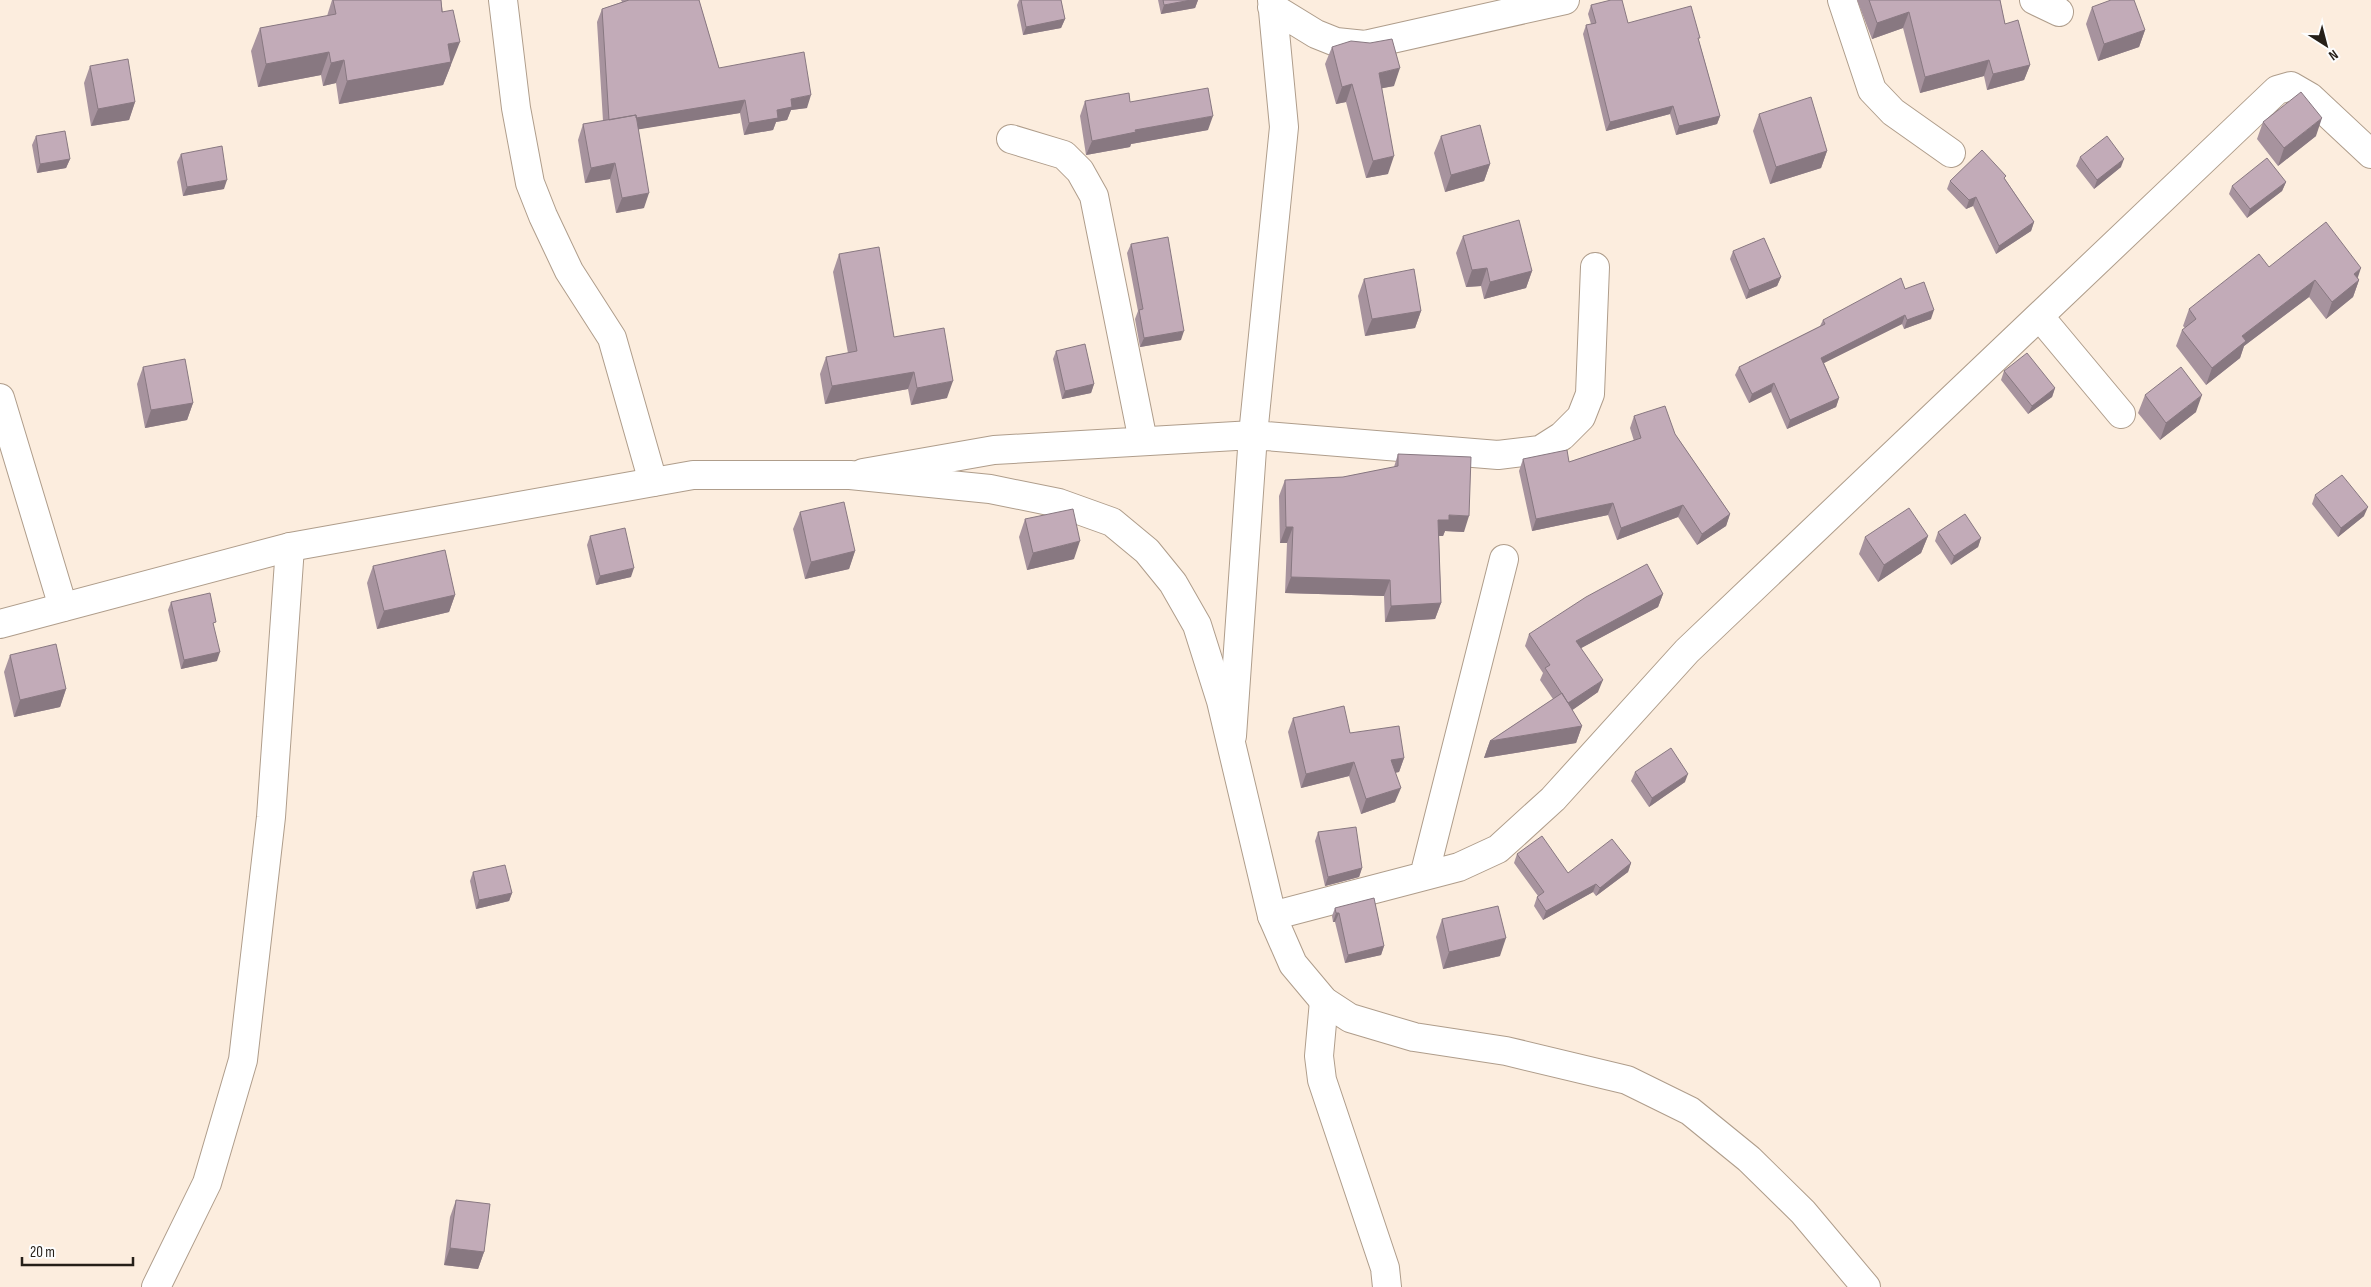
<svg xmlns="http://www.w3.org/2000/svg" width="2371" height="1287" font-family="'Sofia Sans Condensed',sans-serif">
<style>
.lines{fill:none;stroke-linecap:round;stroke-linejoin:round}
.minor-casing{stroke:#af9d8b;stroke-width:30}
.tertiary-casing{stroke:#af9d8b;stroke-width:30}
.minor{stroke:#fff;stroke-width:28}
.tertiary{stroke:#fff;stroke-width:28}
.wall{fill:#a7939e}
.shaded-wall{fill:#887881}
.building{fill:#c2abb8;stroke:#887881}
</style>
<rect width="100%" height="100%" fill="#fcedde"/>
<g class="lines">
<g class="minor-casing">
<path id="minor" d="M503,0L516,108L530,183L543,216L569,271L612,338L653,482
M1842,0L1872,90L1893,112L1951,153
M2034,0L2059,12
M1272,7L1316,34L1336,42L1365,45L1565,0
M1011,139L1064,155L1080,171L1094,196L1143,441
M2040,317L2121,414
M0,398L63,607
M863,473L994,450L1253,435L1498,455L1540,450L1562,436L1581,417L1590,394L1595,267
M1232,736L1253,435L1284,127L1272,0
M1424,876L1504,559
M1272,916L1459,867L1498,849L1553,799L1687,651L2277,90L2291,86L2310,97L2371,154
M1324,1001L1319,1056L1322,1080L1385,1268L1387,1287
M156,1287L207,1183L243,1060L271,817L290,547"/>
</g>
<g class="tertiary-casing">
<path id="tertiary" d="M0,624L290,547L693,475H850L990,489L1059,503L1112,522L1147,551L1173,583L1197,625L1221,701L1272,916L1293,964L1324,1001L1350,1018L1414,1037L1506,1051L1627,1080L1690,1111L1749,1159L1803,1212L1866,1287"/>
</g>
<use href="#minor" class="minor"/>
<use href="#tertiary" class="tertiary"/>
</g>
<path class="wall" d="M332,0H441L451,65L443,85L339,104L336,83L323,86L321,75L258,87L251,51L260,28L327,16Z
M621,0H699L719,68L807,108L791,110L787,120L776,122L773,130L744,135L740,113L638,129L644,208L616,213L610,179L585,183L578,140L583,124L603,121L597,22L602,9L622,2Z
M1019,0H1061L1065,19L1061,28L1023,35L1017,5Z
M1158,0H1198L1195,8L1161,14Z
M1857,0H2000L2005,24L2030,65L2024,80L1987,90L1984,76L1920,93L1903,28L1872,39Z
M1591,5L1628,23L1699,41L1720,116L1717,124L1676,135L1670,114L1606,131L1583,34L1586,25L1591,24L1588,14Z
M2092,7L2145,30L2139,47L2098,61L2086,24Z
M1332,47L1394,86L1382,88L1388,174L1366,178L1346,102L1336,104L1325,64Z
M90,66L135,102L129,120L91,126L84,83Z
M1085,101L1130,102L1208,130L1131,144L1130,147L1086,155L1080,116Z
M1759,114L1827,151L1821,168L1770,184L1753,131Z
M2263,122L2316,136L2278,166L2257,139Z
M36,136L70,159L66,168L37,173L32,145Z
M1441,136L1490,164L1484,181L1445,192L1434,153Z
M181,154L224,189L183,196L177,162Z
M2080,157L2121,167L2094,189L2076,166Z
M2005,179L2034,222L2031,231L1996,254L1973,206L1966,209L1947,189L1950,181Z
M2286,182L2282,191L2247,218L2229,194L2232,186Z
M1463,236L1532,271L1526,288L1484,299L1481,286L1466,287L1456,253Z
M1131,244L1181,340L1140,347L1135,319L1138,311L1127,253Z
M1733,251L1781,277L1777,286L1746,299L1730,259Z
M839,254L894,337L947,398L911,405L908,389L825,404L820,374L826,357L848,353L833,272Z
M2269,267L2358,278L2359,280L2353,297L2326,319L2309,297L2244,346L2240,358L2206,385L2176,346L2182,330L2185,328L2183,326L2189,309Z
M1364,279L1421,311L1415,328L1365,336L1358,296Z
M1905,289L1931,319L1904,329L1902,324L1824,363L1839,398L1836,407L1787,429L1771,392L1749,403L1735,375L1739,367L1820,326L1823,320Z
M1056,351L1094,384L1091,393L1062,399L1053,359Z
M143,367L193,403L187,420L145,428L137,384Z
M2004,371L2055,388L2052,397L2028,414L2001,380Z
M2145,395L2196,412L2160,440L2138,413Z
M1634,416L1675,434L1730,514L1726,526L1697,545L1678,517L1617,540L1608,515L1532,531L1519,471L1523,459L1569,462L1634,441L1630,428Z
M1398,454L1464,532L1445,531L1443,536H1439L1441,603L1435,619L1385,622L1384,596L1285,593L1287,543H1280L1279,496L1285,480L1343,477L1394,467Z
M2315,495L2364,516L2338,537L2312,504Z
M800,512L855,551L849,569L805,579L793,529Z
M1025,519L1074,559L1027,570L1019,537Z
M1938,532L1981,538L1978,547L1951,565L1935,541Z
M590,536L631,577L596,585L587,545Z
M1928,536L1921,553L1878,582L1859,554L1865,537Z
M373,566L455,595L449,612L377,629L367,583Z
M1663,594L1658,607L1581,648L1598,692L1572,710L1582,726L1576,743L1484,758L1490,741L1553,699L1540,680L1543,673L1525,646L1529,634Z
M171,602L214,628L217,661L181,669L168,610Z
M10,655L66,689L60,707L14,717L4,672Z
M1293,718L1350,733L1404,758L1399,772L1395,773V802L1361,814L1349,776L1301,788L1288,732Z
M1635,772L1685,782L1649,807L1631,781Z
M1318,832L1362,868L1359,877L1325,886L1315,841Z
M1517,854L1568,873L1631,863L1628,872L1596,896L1593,892L1543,920L1534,906L1537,897L1538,896L1514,863Z
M473,872L512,893L509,901L476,909L470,881Z
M1335,908L1384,946L1381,955L1345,963L1335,922H1333L1332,916Z
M1442,919L1500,956L1443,969L1436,937Z
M456,1200L484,1252L478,1269L444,1265L450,1217Z"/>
<path class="shaded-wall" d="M1191,0H1198L1195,8L1161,14L1164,5Z
M1909,12L1903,28L1872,39L1877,23Z
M1065,19L1061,28L1023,35L1026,27Z
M2145,30L2139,47L2098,61L2104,44Z
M460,42L443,85L339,104L347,81L448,44Z
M329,52L321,75L258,87L266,64Z
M344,60L336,83L323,86L331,63Z
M1989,60L1984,76L1920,93L1925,77Z
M2030,65L2024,80L1987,90L1993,74Z
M1400,68L1394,86L1373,90L1379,73Z
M1352,84L1346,102L1336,104L1342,87Z
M811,95L807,108L791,110L787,120L776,122L773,130L744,135L749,123L777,110L791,99Z
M745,100L740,113L604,135L609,122Z
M135,102L129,120L91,126L98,109Z
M1673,106L1670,114L1606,131L1610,122Z
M1213,116L1208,130L1131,144L1130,147L1086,155L1092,141L1135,130Z
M1720,116L1717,124L1676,135L1679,126Z
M2322,118L2316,136L2278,166L2284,148Z
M1827,151L1821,168L1770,184L1776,167Z
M1394,156L1388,174L1366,178L1373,161Z
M70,159L66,168L37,173L40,164Z
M2124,159L2121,167L2094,189L2097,180Z
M615,163L610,179L585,183L591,168Z
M1490,164L1484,181L1445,192L1451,175Z
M227,180L224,189L183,196L187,187Z
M2286,182L2282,191L2247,218L2250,209Z
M649,193L644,208L616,213L622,198Z
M1976,197L1973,206L1966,209L1969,200Z
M2034,222L2031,231L1996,254L1999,246Z
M1487,268L1481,286L1466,287L1472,270Z
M2361,268L2356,283L2359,280L2353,297L2326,319L2332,302L2354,274Z
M1532,271L1526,288L1484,299L1490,282Z
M1781,277L1777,286L1746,299L1749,290Z
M2315,280L2309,297L2244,346L2240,358L2206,385L2212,368L2242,336Z
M1934,310L1931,319L1904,329L1907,320Z
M1421,311L1415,328L1365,336L1372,319Z
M1905,315L1902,324L1818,366L1821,358Z
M1184,331L1181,340L1140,347L1144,338Z
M914,372L908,389L825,404L832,386Z
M953,381L947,398L911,405L917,388Z
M1774,383L1771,392L1749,403L1752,394Z
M1094,384L1091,393L1062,399L1065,391Z
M2055,388L2052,397L2028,414L2032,406Z
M2202,395L2196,412L2160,440L2166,423Z
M1839,398L1836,407L1787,429L1790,420Z
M193,403L187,420L145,428L151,410Z
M1613,503L1608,515L1532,531L1536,519Z
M1683,505L1678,517L1617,540L1621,528Z
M2368,507L2364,516L2338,537L2341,528Z
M1730,514L1726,526L1697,545L1702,534Z
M1449,515L1469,516L1464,532L1445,531L1443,536H1432L1438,520Z
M1286,527H1293L1287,543H1280Z
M1928,536L1921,553L1878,582L1884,565Z
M1981,538L1978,547L1951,565L1954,556Z
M1080,541L1074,559L1027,570L1033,553Z
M855,551L849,569L805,579L811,562Z
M634,568L631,577L596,585L600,576Z
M1291,577L1390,580L1384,596L1285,593Z
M1663,594L1658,607L1572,653L1576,641Z
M455,595L449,612L377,629L384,611Z
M1441,603L1435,619L1385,622L1391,606Z
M220,652L217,661L181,669L184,660Z
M1603,680L1598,692L1564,716L1568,703Z
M66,689L60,707L14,717L20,700Z
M1582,726L1576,743L1484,758L1490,741Z
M1404,758L1399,772L1386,774L1391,760Z
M1354,762L1349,776L1301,788L1306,774Z
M1688,774L1685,782L1649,807L1652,798Z
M1401,788L1395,802L1361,814L1366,799Z
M1631,863L1628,872L1596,896L1600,888Z
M1362,868L1359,877L1325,886L1328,877Z
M1596,884L1593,892L1543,920L1546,911Z
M512,893L509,901L476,909L479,900Z
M1336,913H1339L1335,922H1333Z
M1506,938L1500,956L1443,969L1449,952Z
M1384,946L1381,955L1345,963L1348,955Z
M450,1248L484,1252L478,1269L444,1265Z"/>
<path class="building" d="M333,0H441L442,12L453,10L460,42L448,44L451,62L347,81L344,60L331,63L329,52L266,64L260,28L336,14Z
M629,0H699L719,68L804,52L811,95L791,99L792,107L777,110L778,118L749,123L745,100L636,118V115L609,120L602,9Z
M1021,0H1061L1065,19L1026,27Z
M1163,0H1191L1164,5Z
M1611,0H1622L1628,23L1691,6L1700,38H1698L1720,116L1679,126L1673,106L1610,122L1586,25L1596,23L1591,5Z
M1869,0H2000L2005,24L2018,20L2030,65L1993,74L1989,60L1925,77L1909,12L1877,23Z
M2111,0H2134L2145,30L2104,44L2092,7Z
M1392,39L1400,68L1379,73L1394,156L1373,161L1352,84L1342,87L1332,47L1351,41L1370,43Z
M128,59L135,102L98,109L90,66Z
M1208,88L1213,116L1135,130L1136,132L1092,141L1085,101L1129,93L1130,102Z
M2301,92L2322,118L2284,148L2263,122Z
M1811,97L1827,151L1776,167L1759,114Z
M636,115L649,193L622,198L615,163L591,168L583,124Z
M1480,125L1490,164L1451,175L1441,136Z
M65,131L70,159L40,164L36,136Z
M2107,136L2124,159L2097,180L2080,157Z
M222,146L227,180L187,187L181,154Z
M1982,150L2006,176L2004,178L2034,222L1999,246L1976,197L1969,200L1950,181Z
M2267,158L2286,182L2250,209L2232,186Z
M1519,220L1532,271L1490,282L1487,268L1472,270L1463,236Z
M2326,222L2361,268L2354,274L2359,280L2332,302L2315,280L2242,336L2246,341L2212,368L2182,330L2196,319L2189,309L2259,254L2269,267Z
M1168,237L1184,331L1144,338L1139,310L1143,309L1131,244Z
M1764,238L1781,277L1749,290L1733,251Z
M879,247L894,337L944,328L953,381L917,388L914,372L832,386L826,357L857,351L839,254Z
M1414,269L1421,311L1372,319L1364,279Z
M1901,278L1905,289L1924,282L1934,310L1907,320L1905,315L1821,358L1839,398L1790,420L1774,383L1752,394L1739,367L1825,324L1823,320Z
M1085,344L1094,384L1065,391L1056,351Z
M2027,353L2055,388L2032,406L2004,371Z
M185,359L193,403L151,410L143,367Z
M2181,367L2202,395L2166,423L2145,395Z
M1665,406L1675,434L1730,514L1702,534L1683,505L1621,528L1613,503L1536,519L1523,459L1567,450L1569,462L1641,438L1634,416Z
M1398,454L1471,457L1469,516L1449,515V520H1438L1441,603L1391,606L1390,580L1291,577L1293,527H1286L1285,480L1343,477L1398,466Z
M2342,475L2368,507L2341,528L2315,495Z
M844,502L855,551L811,562L800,512Z
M1909,508L1928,536L1884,565L1865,537Z
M1073,509L1080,541L1033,553L1025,519Z
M1965,514L1981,538L1954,556L1938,532Z
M625,528L634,568L600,576L590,536Z
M445,550L455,595L384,611L373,566Z
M1647,564L1663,594L1576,641L1603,680L1568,703L1545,668L1550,665L1529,634L1586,597Z
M210,593L216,622L213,623L220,652L184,660L171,602Z
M56,644L66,689L20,700L10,655Z
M1562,693L1582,726L1490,741Z
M1344,706L1350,733L1399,726L1404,758L1391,760L1401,788L1366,799L1354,762L1306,774L1293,718Z
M1671,748L1688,774L1652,798L1635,772Z
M1356,827L1362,868L1328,877L1318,832Z
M1542,836L1568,873L1612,839L1631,863L1600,888L1596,884L1546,911L1537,897L1544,892L1517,854Z
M505,865L512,893L479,900L473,872Z
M1374,898L1384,946L1348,955L1339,913H1336L1335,908Z
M1498,906L1506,938L1449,952L1442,919Z
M456,1200L490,1204L484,1252L450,1248Z"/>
<g transform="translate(2326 45) rotate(144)" stroke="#fdfdfd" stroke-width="4" paint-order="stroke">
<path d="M0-4L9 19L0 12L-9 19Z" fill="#251f18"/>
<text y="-8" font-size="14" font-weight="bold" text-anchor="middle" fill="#251f18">N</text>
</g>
<path d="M22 1257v8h111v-8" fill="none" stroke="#251f18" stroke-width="2.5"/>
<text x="30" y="1257" font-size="15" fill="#251f18" stroke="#fdfdfd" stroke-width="4" paint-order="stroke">20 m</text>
</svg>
